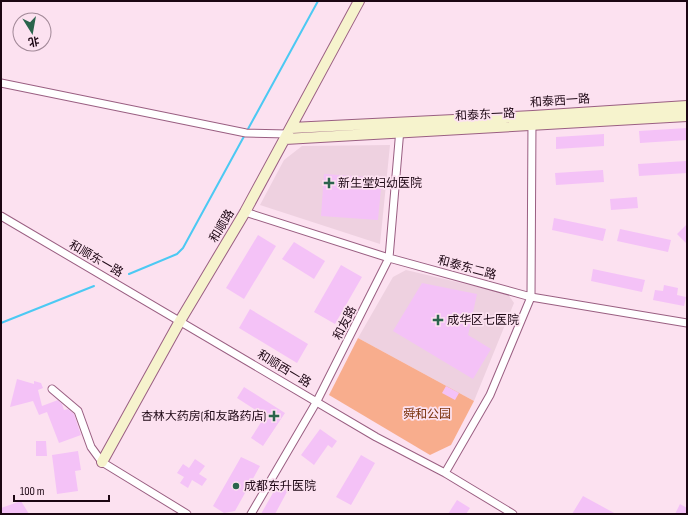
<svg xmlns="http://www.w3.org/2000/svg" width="688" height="515" font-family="'Sofia Sans Condensed','Noto Sans SC',sans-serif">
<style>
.built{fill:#eed1e0}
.green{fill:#f8ad8d}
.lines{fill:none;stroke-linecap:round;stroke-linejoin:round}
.stream{stroke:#4cc9f3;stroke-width:2}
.building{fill:#f4c2f7}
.street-casing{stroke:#9a5f82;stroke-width:9}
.secondary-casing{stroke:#9a5f82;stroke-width:12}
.street{stroke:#fff;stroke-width:7}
.secondary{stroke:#f6f3cd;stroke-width:10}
.poi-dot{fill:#2a644c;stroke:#fce1f0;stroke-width:1.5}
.labels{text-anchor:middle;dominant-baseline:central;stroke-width:3.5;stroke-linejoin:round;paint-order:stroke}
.street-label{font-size:12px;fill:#1c0613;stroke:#fce1f0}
.poi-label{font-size:12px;fill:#1c0613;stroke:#fce1f0;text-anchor:start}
.park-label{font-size:12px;fill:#7b330d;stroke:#fce1f0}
</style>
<rect width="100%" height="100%" fill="#fce1f0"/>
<path class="built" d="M390,145L380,244L260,205L284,160L302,146Z
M406,270L508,294L514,303L474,401L358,338L393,277Z"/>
<path class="green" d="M358,338L474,401L451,445L430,455L329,395Z"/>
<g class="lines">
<path class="stream" d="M129,274L177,254L183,248L318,1
M1,323L94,286"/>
</g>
<path class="building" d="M687,128V140L640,143L639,131Z
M604,134V146L556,149V137Z
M686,161L687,173L639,176L638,164Z
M603,170L604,182L556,185L555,173Z
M324,174L382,178L378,220L321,216Z
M637,197L638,208L611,210L610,199Z
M554,218L606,229L603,241L552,230Z
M687,224V244L677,234Z
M620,229L671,240L668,252L617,241Z
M258,235L276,246L244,299L226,288Z
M294,242L325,261L314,279L282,259Z
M341,265L362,277L335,324L314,312Z
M593,269L645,280L642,292L591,281Z
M422,283L477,294L468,335L491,349L473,379L393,331Z
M664,285L678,288L677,295L686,297L684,306L653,300L655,290L663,291Z
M250,309L308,344L297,363L239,328Z
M17,379L34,384V381L41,383L43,388L38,390L42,406L58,400L62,404L64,410L68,409L74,414L81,435L59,443L47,412L39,415L33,401L10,407Z
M446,386L459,393L455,400L442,393Z
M244,387L285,413L263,446L251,438L265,416L237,398Z
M320,429L337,441L332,448L328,445L314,465L301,455Z
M36,441H46L47,456H36Z
M78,451L81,470L75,471L78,491L57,494L52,455Z
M361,455L375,463L351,505L336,497Z
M241,457L260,466L235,511L224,513L213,506Z
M195,459L205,466L199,474L207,479L202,486L192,480L188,488L180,483L184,477L177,473L183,464L189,468Z
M278,484L288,490L275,514H261Z
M583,496L616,514H572Z
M457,500L470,508L466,514H448Z
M21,501L29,514H1V508Z
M680,504L687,508V514H675Z"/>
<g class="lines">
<g class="street-casing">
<path id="street" d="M1,83L246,133L288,134
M245,212L389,258L531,297L687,323
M1,216L376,437L445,473L513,514
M52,389L78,411L91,447L102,462L187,514
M445,473L490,395L531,297L532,120
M251,514L317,401L389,258L400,129"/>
</g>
<g class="secondary-casing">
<path id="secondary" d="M291,128L533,116L687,106
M285,139L687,116
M102,462L180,321L245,212L359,1"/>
</g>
<use href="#street" class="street"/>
<use href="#secondary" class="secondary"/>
</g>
<g class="poi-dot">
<path d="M327 177h4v4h4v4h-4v4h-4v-4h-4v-4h4z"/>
<path d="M436 314h4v4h4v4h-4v4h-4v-4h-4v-4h4z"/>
<path d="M272 410h4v4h4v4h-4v4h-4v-4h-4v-4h4z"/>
<circle cx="236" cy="486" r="4"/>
</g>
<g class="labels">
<g class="street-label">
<text transform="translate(560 101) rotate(-4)">和泰西一路</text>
<text transform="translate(485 115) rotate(-3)">和泰东一路</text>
<text transform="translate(222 226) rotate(-59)">和顺路</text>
<text transform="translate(96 259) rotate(30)">和顺东一路</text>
<text transform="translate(467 268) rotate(15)">和泰东二路</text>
<text transform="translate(345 323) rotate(-63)">和友路</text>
<text transform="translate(284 369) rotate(31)">和顺西一路</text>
</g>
<g class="poi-label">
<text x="338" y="183">新生堂妇幼医院</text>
<text x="447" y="320">成华区七医院</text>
<text x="266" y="416" text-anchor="end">杏林大药房(和友路药店)</text>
<text x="244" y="486">成都东升医院</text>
</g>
<g class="park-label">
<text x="427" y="414">舜和公园</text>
</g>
</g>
<rect width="688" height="515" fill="none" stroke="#1c0613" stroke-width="4"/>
<g transform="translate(32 32) rotate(169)"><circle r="19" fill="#fce1f0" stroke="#a28998"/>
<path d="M0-3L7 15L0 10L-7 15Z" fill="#2a644c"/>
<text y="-6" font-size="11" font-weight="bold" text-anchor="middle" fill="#1c0613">北</text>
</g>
<path d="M14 495v6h95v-6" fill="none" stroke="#1c0613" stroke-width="2"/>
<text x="20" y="495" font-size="12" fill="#1c0613" stroke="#fce1f0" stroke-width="3" paint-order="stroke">100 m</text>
</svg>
